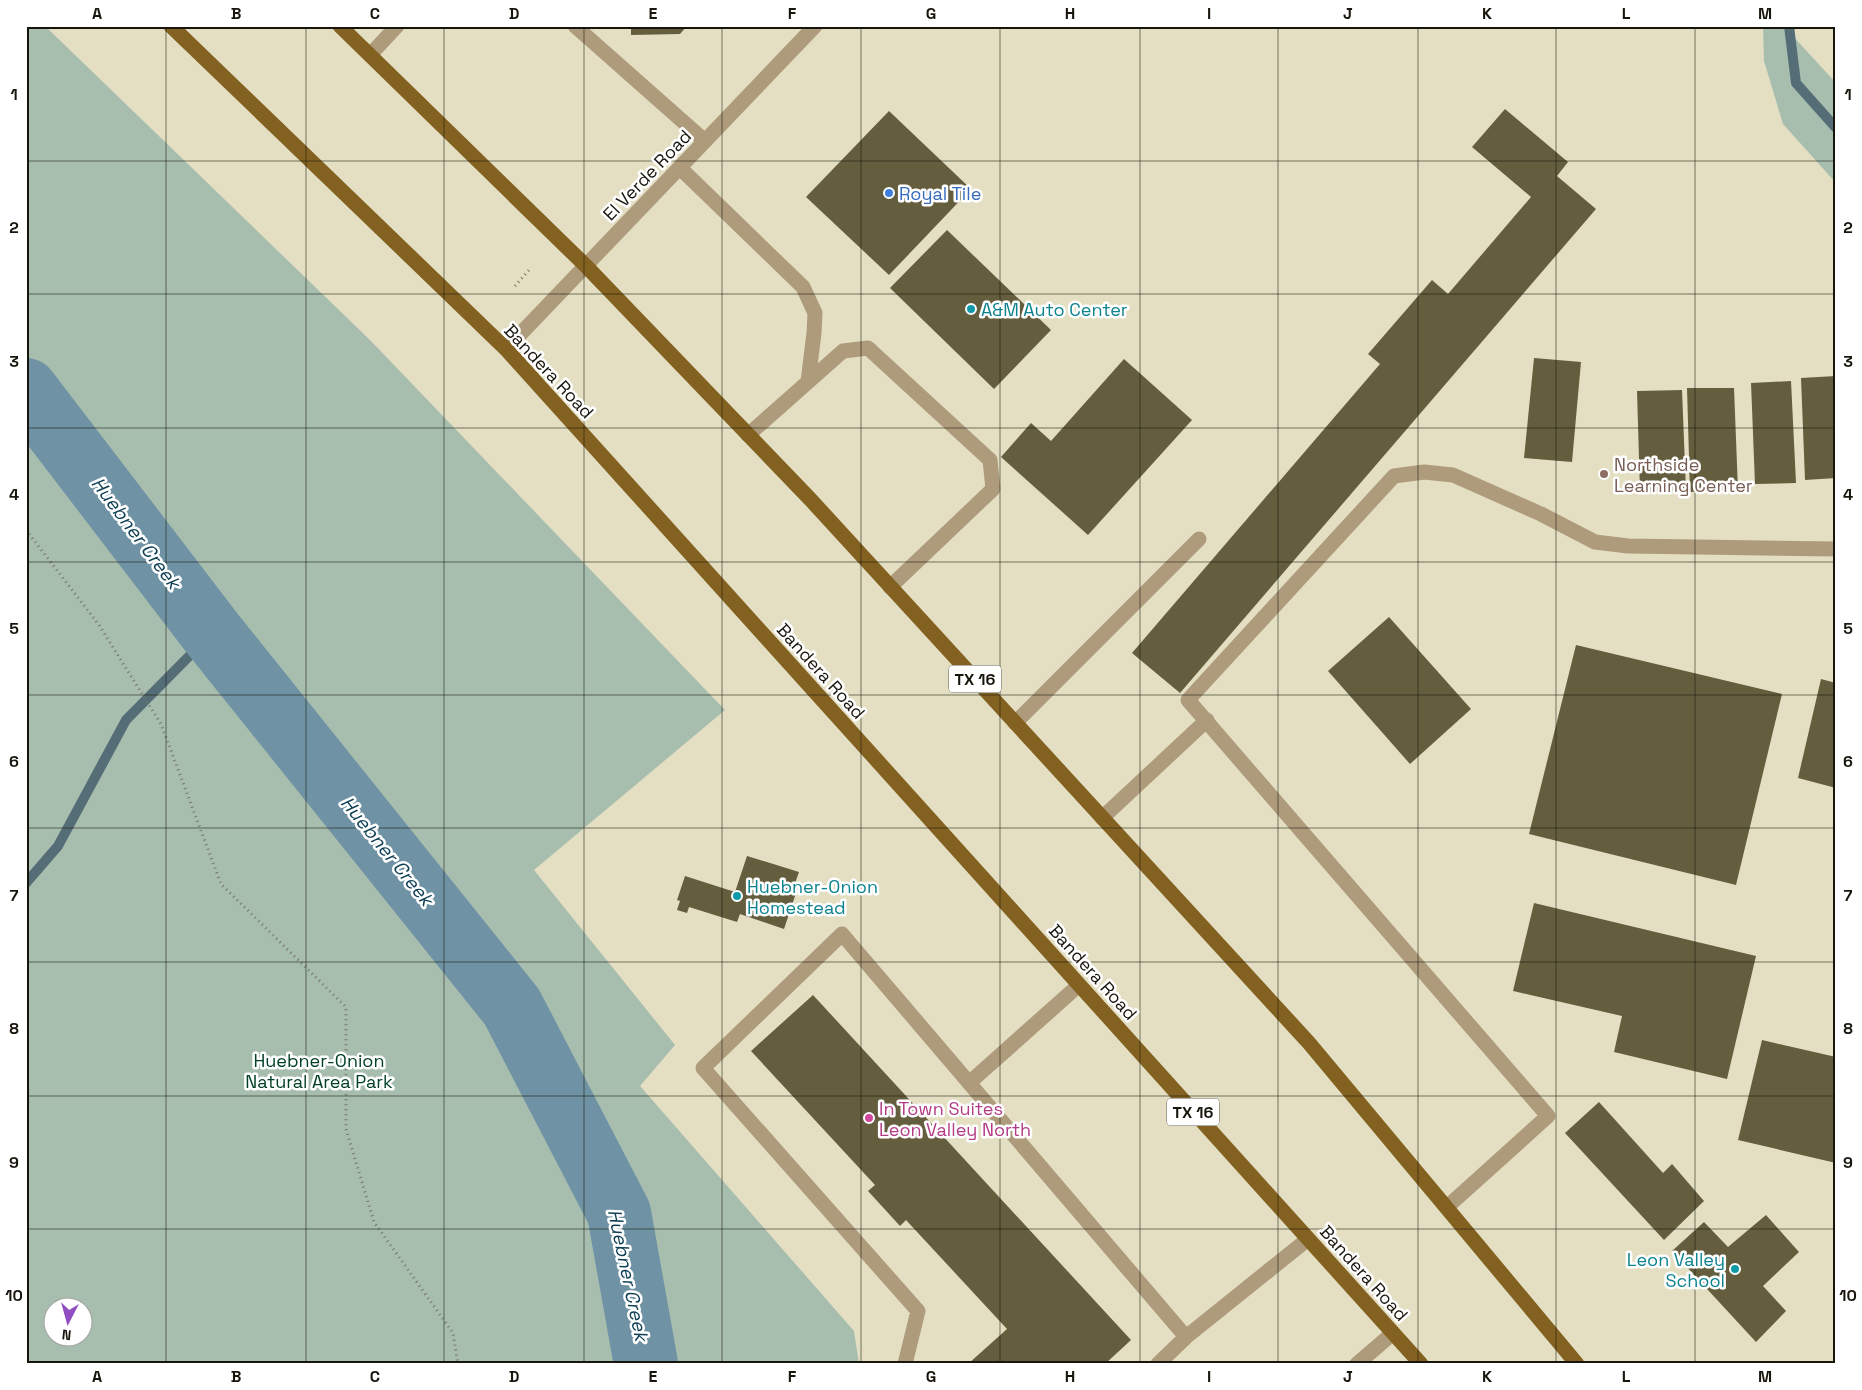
<svg xmlns="http://www.w3.org/2000/svg" width="1862" height="1390" font-family="'Space Grotesk',sans-serif">
<style>
.green{fill:#a7bdae;fill-rule:evenodd}
.lines{fill:none;stroke-linecap:round;stroke-linejoin:round}
.stream{stroke:#556d76;stroke-width:10}
.river{stroke:#6f92a4;stroke-width:64}
.building{fill:#645e3e}
.path{stroke:#797663;stroke-width:3;stroke-dasharray:1 4;stroke-linecap:butt}
.service{stroke:#ae9b7c;stroke-width:15}
.minor{stroke:#ae9b7c;stroke-width:15}
.primary{stroke:#836120;stroke-width:15}
.grid{fill:none;stroke:#18160c;stroke-width:1;stroke-opacity:0.55}
.shop-dot{fill:#3f7fe0;stroke:#fff;stroke-width:2}
.culture-dot{fill:#0f9aa8;stroke:#fff;stroke-width:2}
.education-dot{fill:#8d6e63;stroke:#fff;stroke-width:2}
.hotel-dot{fill:#d1479c;stroke:#fff;stroke-width:2}
.labels{text-anchor:middle;dominant-baseline:central;stroke-width:5;stroke-linejoin:round;paint-order:stroke}
.shield{fill:#fff;stroke:#5d5c55;stroke-width:1}
.shield-label{font-size:16px;font-weight:bold;fill:#18160c}
.street-label{font-size:18px;fill:#18160c;stroke:#fff}
.shop-label{font-size:18px;fill:#366cbe;stroke:#fff;text-anchor:start}
.culture-label{font-size:18px;fill:#0d838f;stroke:#fff;text-anchor:start}
.education-label{font-size:18px;fill:#785e54;stroke:#fff;text-anchor:start}
.park-label{font-size:18px;fill:#024023;stroke:#fff}
.hotel-label{font-size:18px;fill:#b23c85;stroke:#fff;text-anchor:start}
.water-label{font-size:19px;font-style:italic;fill:#0f4055;stroke:#fff}
.neatline{fill:none;stroke:#18160c;stroke-width:2}
.grid-label{font-size:16px;text-anchor:middle;font-weight:bold;fill:#18160c}
</style>
<rect width="100%" height="100%" fill="#e4dfc3"/>
<path class="green" d="M26,26H45L370,340L725,710L534,870L675,1045L640,1086L854,1331L859,1364H26ZM52,1308H82V1338H52Z
M1763,26H1798L1791,34L1836,83V183L1783,124L1764,61Z"/>
<g class="lines">
<path class="stream" d="M1789,26L1796,83L1836,128
M26,883L58,846L126,720L212,633"/>
<path class="river" d="M26,390L212,633L512,1007L619,1213L646,1364"/>
</g>
<path class="building" d="M631,26H687L680,34L631,35Z
M1505,109L1568,162L1557,176L1596,209L1180,693L1132,653L1380,364L1368,354L1432,280L1448,294L1531,197L1472,147Z
M889,111L971,189L889,275L806,197Z
M947,230L1051,330L994,389L890,288Z
M1534,358L1581,362L1572,462L1524,458Z
M1124,359L1192,420L1088,535L1001,457L1031,423L1051,441Z
M1836,376V478L1805,480L1801,378Z
M1791,381L1796,483L1755,484L1751,383Z
M1687,388H1734L1738,490L1690,492Z
M1682,390L1686,491L1640,492L1637,391Z
M1389,617L1471,709L1410,764L1328,671Z
M1576,645L1782,694L1736,885L1529,834Z
M1821,679L1836,683V788L1798,778Z
M747,856L799,872L793,889L797,890L784,929L740,914L737,922L689,907L687,913L677,910L680,901L677,900L685,876L735,892Z
M1534,903L1756,956L1727,1079L1614,1052L1622,1016L1513,991Z
M813,995L1131,1340L1105,1364H968L1007,1329L906,1220L900,1226L868,1191L875,1185L751,1051Z
M1762,1040L1836,1057V1163L1738,1140Z
M1599,1102L1663,1173L1672,1164L1704,1201L1664,1240L1565,1133Z
M1766,1215L1799,1252L1763,1286L1786,1311L1756,1342L1672,1251L1704,1222L1728,1247Z"/>
<g class="lines">
<path class="path" d="M515,286L529,270
M26,530L99,625L161,724L221,884L346,1007V1129L374,1222L453,1333L458,1364"/>
<path class="service" d="M575,26L705,141
M370,55L397,26
M680,168L803,287L815,313L814,333L808,382
M748,435L843,351L868,348L990,460L993,489L890,587
M1015,723L1199,539
M1102,818L1207,720
M969,1083L1079,985
M1447,1207L1548,1116L1188,700L1394,476L1424,472L1453,475L1541,514L1595,542L1628,546L1836,549
M905,1364L918,1311L703,1068L842,934L1186,1337
M1158,1364L1186,1337L1308,1239
M1357,1364L1393,1333"/>
<path class="minor" d="M506,349L815,26"/>
<path class="primary" d="M171,26L506,349L1421,1364
M340,26L586,266L810,499L1309,1043L1577,1364"/>
</g>
<path class="grid" d="M166,26V1364M306,26V1364M444,26V1364M584,26V1364M722,26V1364M861,26V1364M1000,26V1364M1140,26V1364M1278,26V1364M1418,26V1364M1556,26V1364M1695,26V1364M26,161H1836M26,294H1836M26,428H1836M26,562H1836M26,695H1836M26,828H1836M26,962H1836M26,1096H1836M26,1229H1836"/>
<circle class="shop-dot" cx="889" cy="193" r="5"/>
<g class="culture-dot">
<circle cx="971" cy="309" r="5"/>
<circle cx="737" cy="896" r="5"/>
<circle cx="1735" cy="1269" r="5"/>
</g>
<circle class="education-dot" cx="1604" cy="474" r="5"/>
<circle class="hotel-dot" cx="869" cy="1118" r="5"/>
<g class="labels">
<g class="shield">
<rect x="949" y="665.5" width="52" height="27" rx="4"/>
<rect x="1167" y="1098.5" width="52" height="27" rx="4"/>
</g>
<g class="shield-label">
<text x="975" y="679">TX 16</text>
<text x="1193" y="1112">TX 16</text>
</g>
<g class="street-label">
<text transform="translate(647 175) rotate(-46)">El Verde Road</text>
<text transform="translate(549 371) rotate(47)">Bandera Road</text>
<text transform="translate(821 671) rotate(48)">Bandera Road</text>
<text transform="translate(1093 972) rotate(48)">Bandera Road</text>
<text transform="translate(1364 1273) rotate(48)">Bandera Road</text>
</g>
<g class="shop-label">
<text x="899" y="193">Royal Tile</text>
</g>
<g class="culture-label">
<text x="981" y="309">A&amp;M Auto Center</text>
<text x="747" y="886">Huebner-Onion<tspan x="747" dy="21">Homestead</tspan></text>
<text x="1725" y="1259" text-anchor="end">Leon Valley<tspan x="1725" dy="21">School</tspan></text>
</g>
<g class="education-label">
<text x="1614" y="464">Northside<tspan x="1614" dy="21">Learning Center</tspan></text>
</g>
<g class="park-label">
<text x="319" y="1060">Huebner-Onion<tspan x="319" dy="21">Natural Area Park</tspan></text>
</g>
<g class="hotel-label">
<text x="879" y="1108">In Town Suites<tspan x="879" dy="21">Leon Valley North</tspan></text>
</g>
<g class="water-label">
<text transform="translate(136 533) rotate(53)">Huebner Creek</text>
<text transform="translate(387 851) rotate(51)">Huebner Creek</text>
<text transform="translate(628 1275) rotate(78)">Huebner Creek</text>
</g>
</g>
<rect width="1862" height="1390" fill="none" stroke="#ffffff" stroke-width="55"/>
<g transform="translate(68 1322) rotate(186)"><circle r="24" fill="#ffffff" stroke="#a3a29e"/>
<path d="M0-4L9 19L0 12L-9 19Z" fill="#904cc1"/>
<text y="-8" font-size="14" font-weight="bold" text-anchor="middle" fill="#18160c">N</text>
</g>
<rect x="28" y="28" width="1806" height="1334" class="neatline"/>
<g class="grid-label">
<text x="97" y="19">A</text>
<text x="236" y="19">B</text>
<text x="375" y="19">C</text>
<text x="514" y="19">D</text>
<text x="653" y="19">E</text>
<text x="792" y="19">F</text>
<text x="931" y="19">G</text>
<text x="1070" y="19">H</text>
<text x="1209" y="19">I</text>
<text x="1348" y="19">J</text>
<text x="1487" y="19">K</text>
<text x="1626" y="19">L</text>
<text x="1765" y="19">M</text>
<text x="14" y="100">1</text>
<text x="1848" y="100">1</text>
<text x="14" y="233">2</text>
<text x="1848" y="233">2</text>
<text x="14" y="367">3</text>
<text x="1848" y="367">3</text>
<text x="14" y="500">4</text>
<text x="1848" y="500">4</text>
<text x="14" y="634">5</text>
<text x="1848" y="634">5</text>
<text x="14" y="767">6</text>
<text x="1848" y="767">6</text>
<text x="14" y="901">7</text>
<text x="1848" y="901">7</text>
<text x="14" y="1034">8</text>
<text x="1848" y="1034">8</text>
<text x="14" y="1168">9</text>
<text x="1848" y="1168">9</text>
<text x="14" y="1301">10</text>
<text x="1848" y="1301">10</text>
<text x="97" y="1382">A</text>
<text x="236" y="1382">B</text>
<text x="375" y="1382">C</text>
<text x="514" y="1382">D</text>
<text x="653" y="1382">E</text>
<text x="792" y="1382">F</text>
<text x="931" y="1382">G</text>
<text x="1070" y="1382">H</text>
<text x="1209" y="1382">I</text>
<text x="1348" y="1382">J</text>
<text x="1487" y="1382">K</text>
<text x="1626" y="1382">L</text>
<text x="1765" y="1382">M</text>
</g>
</svg>
